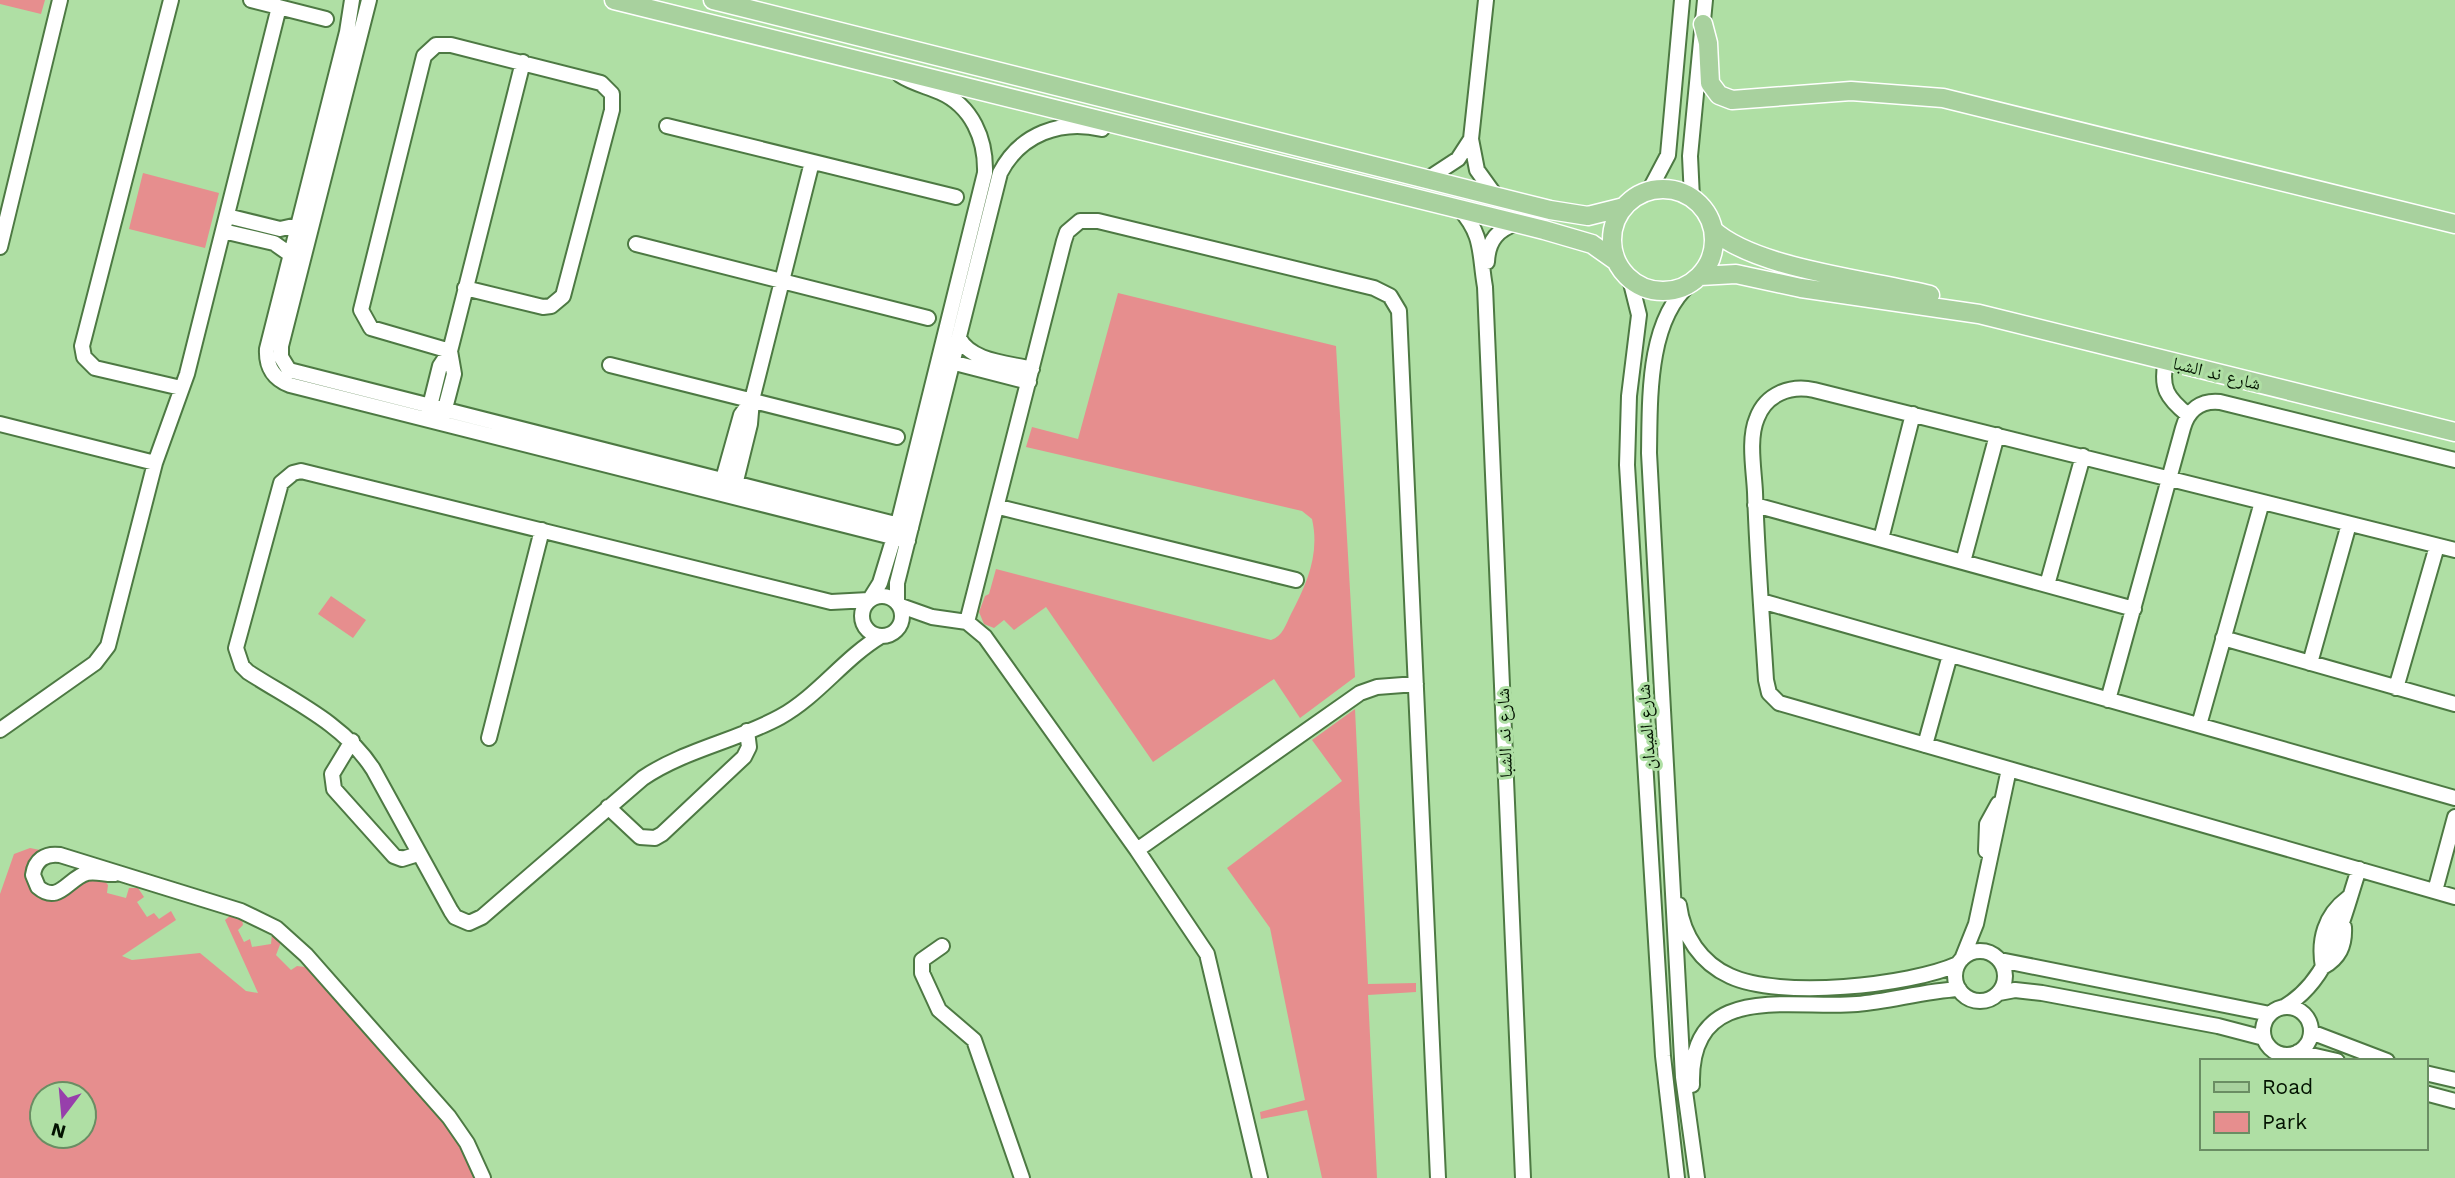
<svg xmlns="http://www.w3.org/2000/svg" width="2455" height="1178" font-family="'Work Sans','Noto Naskh Arabic',sans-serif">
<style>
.green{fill:#e68e8e;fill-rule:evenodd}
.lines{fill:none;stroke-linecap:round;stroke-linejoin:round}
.minor-casing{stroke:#4d7943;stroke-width:18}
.major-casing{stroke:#fff;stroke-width:21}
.minor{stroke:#fff;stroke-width:14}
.major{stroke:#a8d19e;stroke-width:18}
.labels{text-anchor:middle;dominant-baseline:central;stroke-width:6;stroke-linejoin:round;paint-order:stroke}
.street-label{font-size:18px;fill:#031301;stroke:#afdfa4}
</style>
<rect width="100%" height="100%" fill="#afdfa4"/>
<path class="green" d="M0,0H45L41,14L0,4Z
M143,173L219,193L205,248L129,229Z
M1118,293L1336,346L1355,677L1300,718L1274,679L1153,762L1046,607L1014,630L1004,620L994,628L984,624L979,612L985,596L989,594L996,569L1271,640C1283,636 1286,624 1291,614C1307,584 1320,554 1312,519L1302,511L1026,447L1032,427L1078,439Z
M331,596L366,620L353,638L318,614Z
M1355,709L1368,984L1416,983V992L1368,995L1377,1178H1322L1307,1110L1261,1119L1260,1112L1305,1100L1270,928L1227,868L1342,781L1312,740Z
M30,848L45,851L36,890L84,879H103L108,885L107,893L126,898L129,888H138L144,897L137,902L147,917L154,913L159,919L171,911L176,920L122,956L132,960L200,953L246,991L258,993L225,920L231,915L242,919L243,925L238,930L244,942L250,939L252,947L271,944L272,934L281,942L276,955L291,970L297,966L305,967L447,1125L461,1143L476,1178H0V894L14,854ZM42,1094H84V1136H42Z"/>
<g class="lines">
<g class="minor-casing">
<path id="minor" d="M171,0L82,346L84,357L95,368L181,388
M251,0L326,19
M352,0L347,32L267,349C266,367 274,379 290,385L908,541
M369,0L281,346V357L289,370L911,528
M1486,0L1471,139L1477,170L1495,195
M667,126L956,197
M1429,178L1458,159L1471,139
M1649,191L1668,155L1682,0
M1692,198L1690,156L1705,0
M1459,208C1484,236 1479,253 1485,287L1523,1178
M227,216L280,229L298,225
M223,231L274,243L291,255
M636,244L928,318
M0,247L60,0
M1487,262C1488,240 1498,229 1518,223
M1630,279L1639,315L1629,396L1627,465L1663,1056L1677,1178
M1690,284C1647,321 1650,399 1649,453L1683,1077L1697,1178
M959,338C971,362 1009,363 1032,369
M450,351L371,328L361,310L424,56L436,45H451L601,83L612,94V110L563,296L551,306L543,307L465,288
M947,358L951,362L1029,382
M2166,360C2160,388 2167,398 2188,415
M610,365L897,437
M428,414L440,366L450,351L523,62
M442,420L454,374L450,351
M0,424L155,463
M720,490L741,415L752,400
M733,493L750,424L752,400L812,162
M1755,505L2134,609
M999,507L1296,580
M1881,539L1913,414
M2455,550L1814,390C1790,385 1766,394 1757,418C1748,439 1754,470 1755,492C1757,555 1762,617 1766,680L1769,693L1779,703L2455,897
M1963,562L1997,435
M2047,585L2083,456
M862 616a20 20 0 1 1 40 0a20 20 0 1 1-40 0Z
M870,599L880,583L898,524L985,173C986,139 972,106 940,92C926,86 912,83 900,75
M869,600L831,602L301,471L293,473L281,483L236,648L242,666L248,672C293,701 344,724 373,769L451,911L455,917L469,923L482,917L643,778C684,750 736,741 780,717C818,696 844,658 881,636
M1761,601L2455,798
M897,602V583L1000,173C1020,134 1061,119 1102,129
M901,606L932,617L967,622
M2223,638L2455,704
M2310,663L2349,524
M2396,688L2437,546
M2108,700L2183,428C2188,410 2201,400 2220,402L2455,460
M2199,725L2262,502
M0,730L95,663L108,646L155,463L187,374L279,7
M489,738L542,530
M352,741L332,774L334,789L394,856L402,859L418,854
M1925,745L1950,655
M608,807L640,837L655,838L662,834L744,757L749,747L747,731
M1137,850L1360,693L1377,687L1416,684
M1986,851L1987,824L1998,804
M115,874C106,875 97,871 87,873C68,878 59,905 38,887L33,875C35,860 45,853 60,855L241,911L276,928L306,955L449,1117L467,1143L483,1178
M2435,891L2455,817
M1679,905C1683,936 1701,963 1730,976C1779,999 1909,986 1958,964
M2344,927C2345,946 2339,958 2323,967C2318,940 2325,915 2348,898
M942,946L922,960V973L939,1010L974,1040L1022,1178
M1955 976a25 25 0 1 1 50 0a25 25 0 1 1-50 0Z
M1962,959L1976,924L2009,769
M2000,960L2270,1014
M1999,993L2015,990L2042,993L2218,1026L2264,1038
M2284,1007C2332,979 2342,919 2359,869
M2263 1031a24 24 0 1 1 48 0a24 24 0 1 1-48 0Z
M2311,1032L2387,1061
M2298,1052L2337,1061
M2425,1073L2455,1080
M1692,1085C1689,979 1792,1010 1857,1004C1891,1001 1924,991 1959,989
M2425,1093L2455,1101
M1260,1178L1207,954L1137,850L985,637L967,622L1064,241L1067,232L1080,221H1098L1374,288L1390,296L1399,311L1438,1178"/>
</g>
<g class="major-casing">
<path id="major" d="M614,0L1544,230L1592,244L1616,261
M713,0L1550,210L1588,216L1624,207
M1703,24L1708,43L1710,83L1719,95L1732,100L1851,91L1943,98L2455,224
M1612 240a51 51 0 1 1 102 0a51 51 0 1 1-102 0Z
M1713,230C1756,269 1871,280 1930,295
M1700,276L1736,274L1801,288L1979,314L2455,432"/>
</g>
<use href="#minor" class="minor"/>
<use href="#major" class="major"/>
</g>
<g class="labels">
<g class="street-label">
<text transform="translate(2217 373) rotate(14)">شارع ند الشبا</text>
<text transform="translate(1646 727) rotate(-94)">شارع الميدان</text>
<text transform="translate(1504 733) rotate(-92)">شارع ند الشبا</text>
</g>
</g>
<rect x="2200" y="1059" width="228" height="91" fill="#afdfa4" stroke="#6a8d63" stroke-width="2"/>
<rect x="2214" y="1082" width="35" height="10" fill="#a8d19e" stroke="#6a8d63" stroke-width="2"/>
<text x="2262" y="1094" font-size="21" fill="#031301">Road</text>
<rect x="2214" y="1112" width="35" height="21" fill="#e68e8e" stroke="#6a8d63" stroke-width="2"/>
<text x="2262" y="1129" font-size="21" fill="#031301">Park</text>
<g transform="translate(63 1115) rotate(196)"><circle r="33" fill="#afdfa4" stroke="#6a8d63" stroke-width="2"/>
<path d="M0-5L12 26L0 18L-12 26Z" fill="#973fab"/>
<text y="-10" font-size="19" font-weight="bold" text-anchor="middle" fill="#031301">N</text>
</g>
</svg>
